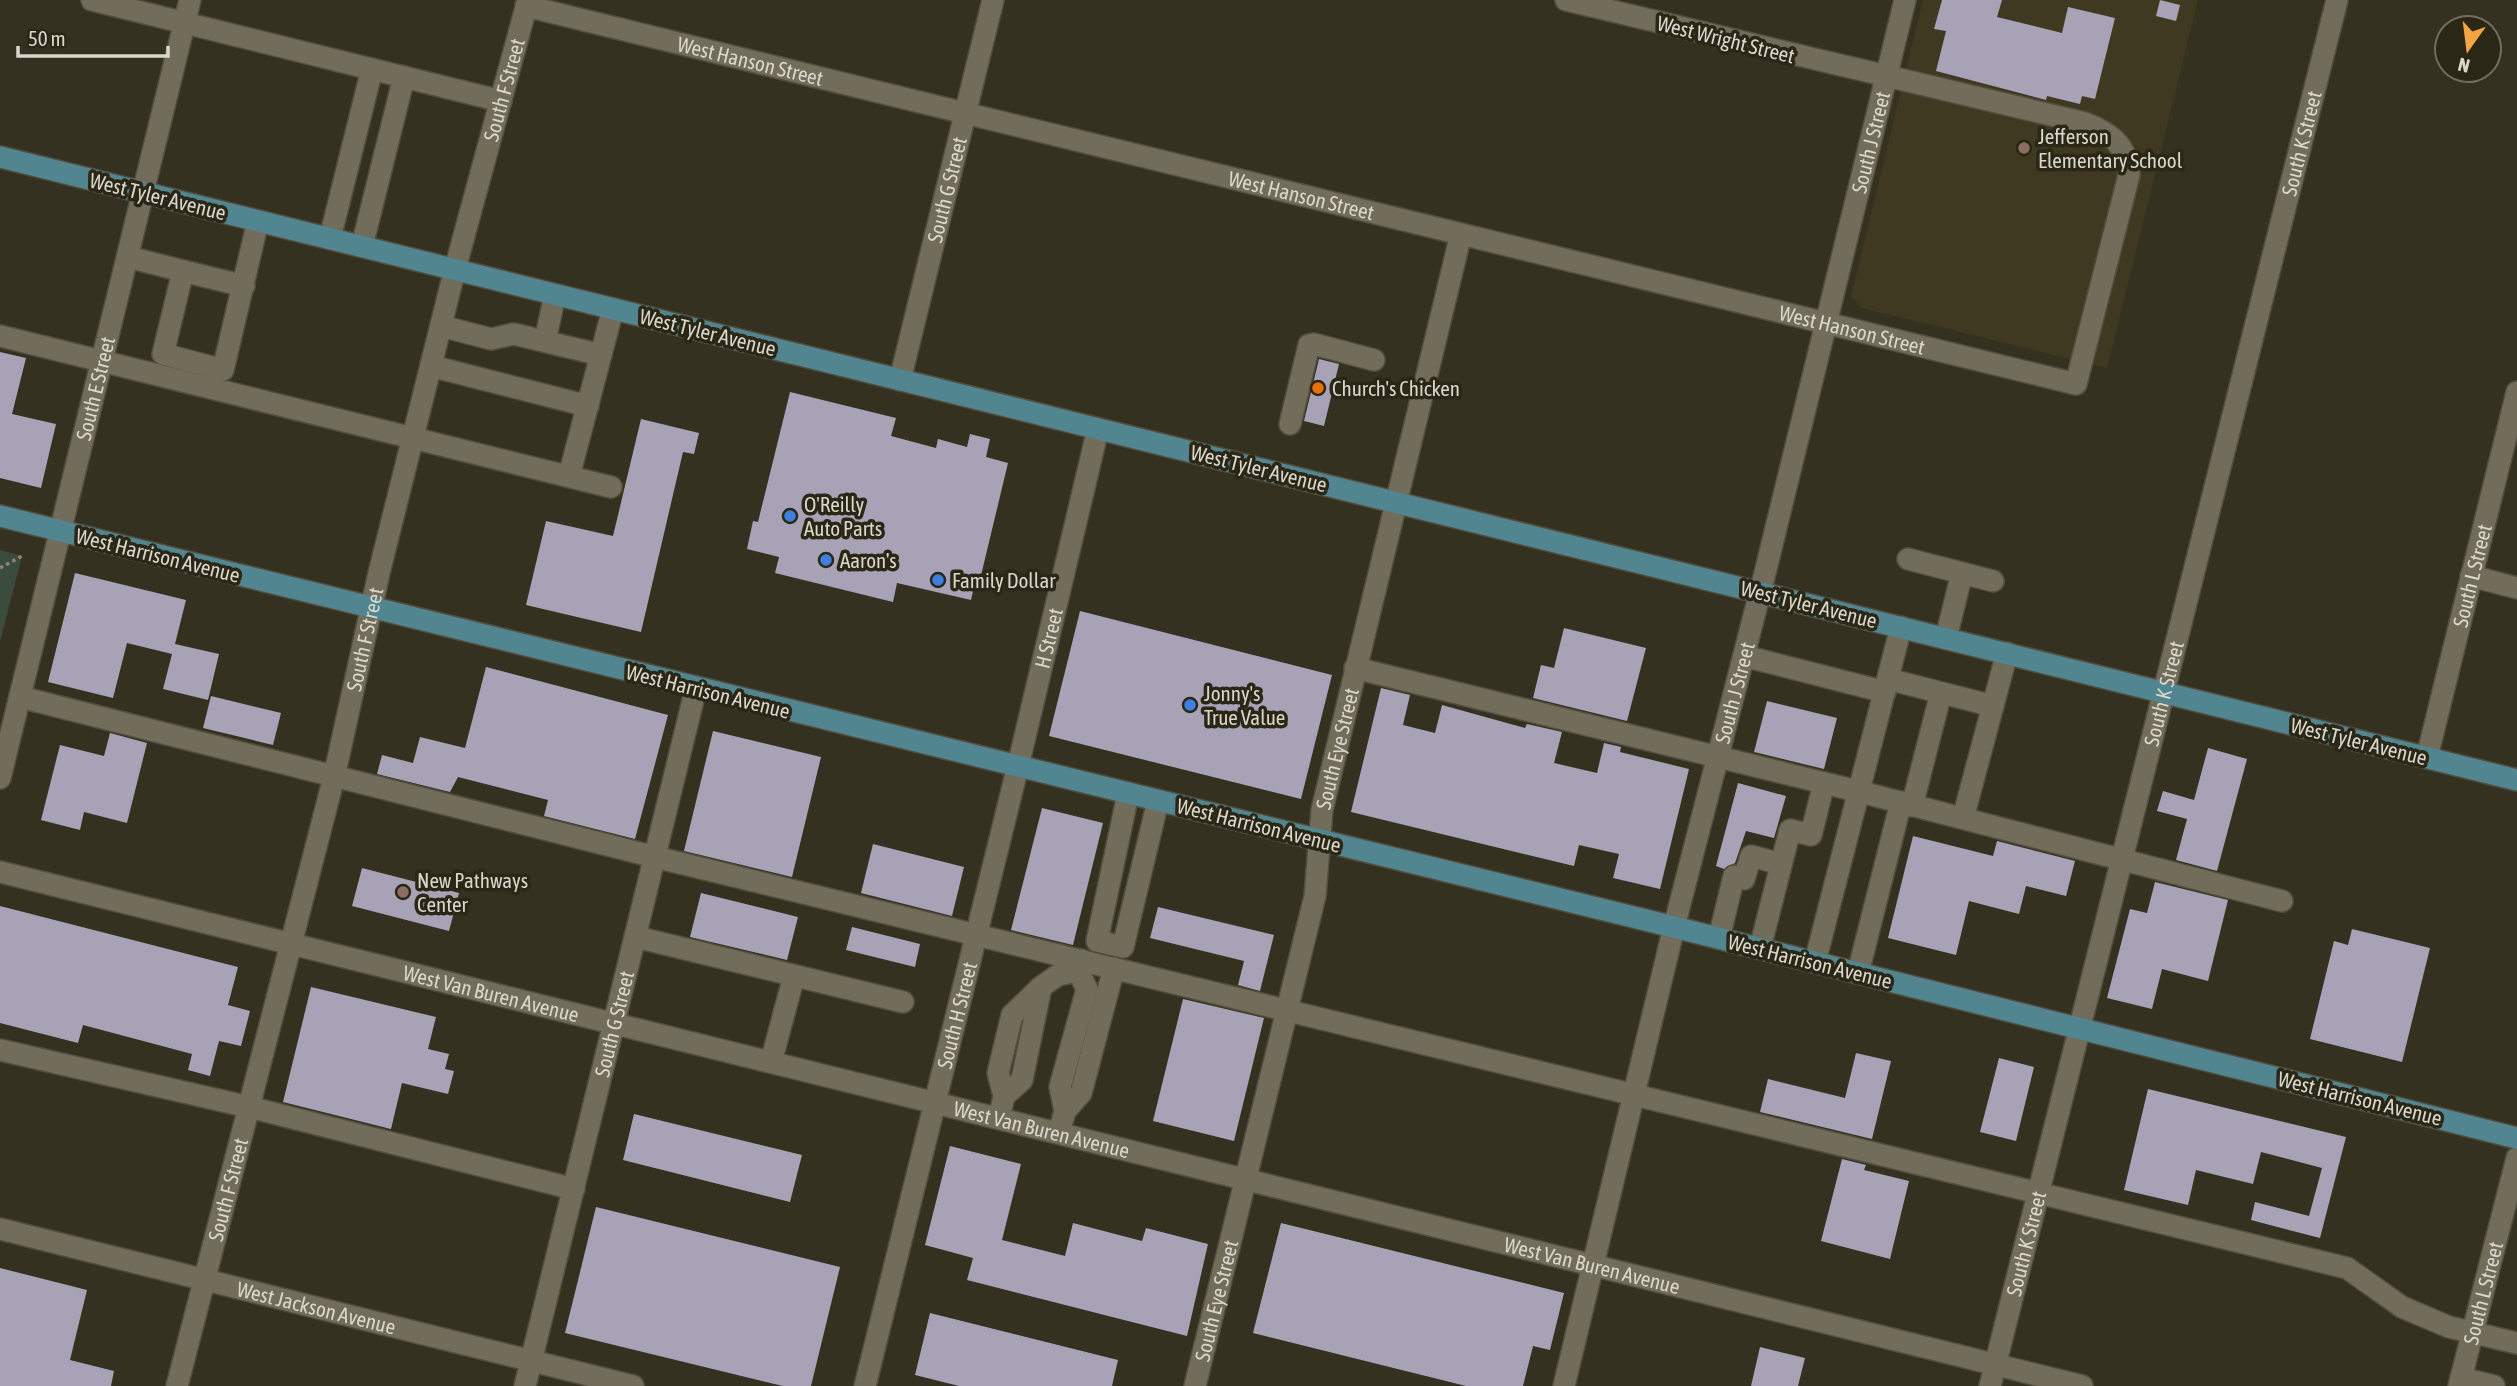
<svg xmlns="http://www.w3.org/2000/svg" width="2517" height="1386" font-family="'Asap Condensed',sans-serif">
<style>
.built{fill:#3f3921}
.green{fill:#3b4b3e}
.building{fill:#a8a2b6}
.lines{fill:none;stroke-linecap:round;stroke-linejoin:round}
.minor-casing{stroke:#524e3f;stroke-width:24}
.major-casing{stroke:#524e3f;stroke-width:24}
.path{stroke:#898678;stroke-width:3.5;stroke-dasharray:3.5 3.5;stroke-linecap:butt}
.minor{stroke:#726d5a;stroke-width:21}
.major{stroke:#518590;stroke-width:21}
.education-dot{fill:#8d6e63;stroke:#2b2716;stroke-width:2.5}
.food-dot{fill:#e8710a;stroke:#2b2716;stroke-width:2.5}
.shop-dot{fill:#3f7fe0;stroke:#2b2716;stroke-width:2.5}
.labels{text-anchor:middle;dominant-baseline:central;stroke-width:7;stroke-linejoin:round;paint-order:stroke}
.street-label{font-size:21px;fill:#d9d7cc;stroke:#2b2716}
.poi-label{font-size:21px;fill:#d9d7cc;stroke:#2b2716;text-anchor:start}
</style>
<rect width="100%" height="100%" fill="#353120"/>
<path class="built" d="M1923,0H2198L2107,368L1862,308L1851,296Z"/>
<path class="green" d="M0,550L22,556L0,642Z"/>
<path class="building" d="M1942,0H2002L1997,17L2062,33L2068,7L2115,18L2095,99L2082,96L2080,104L2047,96L2046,100L1936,71L1946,31L1934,29Z
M2160,0L2180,5L2176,21L2156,16Z
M0,352L26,358L12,414L56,424L41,488L0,478Z
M1319,359L1339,364L1324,426L1304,421Z
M790,392L896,418L891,436L936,448L938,439L967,447L970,434L990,439L986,457L1008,463L978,588L974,587L971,600L897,583L893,602L775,573L779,557L747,549L753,521L758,522Z
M641,419L699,433L694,454L683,452L641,632L526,605L546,521L613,536Z
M75,573L186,600L175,644L219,654L208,700L163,689L172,654L127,643L113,698L48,682Z
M1080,611L1332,675L1301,799L1049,736Z
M1564,628L1646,648L1627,721L1533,698L1541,665L1554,668Z
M486,667L668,715L635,839L544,816L548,800L458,777L450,792L377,774L382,755L413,763L420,737L465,748Z
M1381,688L1410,695L1403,725L1435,733L1442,705L1525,728L1527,724L1562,732L1554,763L1597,773L1604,743L1621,747L1620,752L1689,769L1660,889L1613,878L1619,854L1579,845L1574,866L1351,812Z
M211,696L281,713L273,745L203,728Z
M1767,701L1837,718L1824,769L1754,752Z
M713,731L821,757L792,877L684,851Z
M110,733L147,743L127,823L84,812L80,830L41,820L60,745L104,756Z
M2208,748L2247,759L2217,871L2176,860L2187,819L2157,811L2163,791L2194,800Z
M1738,783L1786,796L1774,838L1746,831L1735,863L1724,869L1716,866Z
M1042,808L1103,823L1073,945L1011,930Z
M1913,836L1993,856L1997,841L2075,861L2066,896L2026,886L2019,914L1969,901L1956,955L1888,938Z
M873,844L964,867L952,916L861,893Z
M362,868L459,893L449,931L352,906Z
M2155,882L2228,900L2208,981L2162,969L2152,1009L2107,998L2130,909L2147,913Z
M701,893L798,917L787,960L690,937Z
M0,906L238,967L228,1005L250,1011L241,1046L219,1041L210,1076L188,1070L192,1054L83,1025L78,1043L0,1023Z
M1158,907L1274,935L1260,991L1238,985L1244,961L1150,938Z
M852,927L920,944L915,967L846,950Z
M2352,929L2430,948L2402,1062L2310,1039L2334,941L2348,945Z
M311,987L436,1017L428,1049L449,1054L445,1069L454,1071L448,1094L402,1083L391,1129L283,1102Z
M1183,999L1264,1018L1234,1141L1153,1121Z
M1856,1053L1891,1061L1872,1139L1760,1112L1768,1079L1845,1098Z
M1999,1058L2034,1067L2016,1141L1980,1132Z
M2148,1089L2346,1137L2320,1238L2251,1220L2255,1202L2309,1216L2322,1168L2261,1152L2253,1184L2196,1170L2188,1205L2124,1190Z
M634,1114L802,1155L790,1202L623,1160Z
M950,1146L1021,1164L1002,1240L1065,1256L1073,1223L1142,1241L1146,1228L1208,1244L1187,1336L967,1280L973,1258L925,1245Z
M1842,1159L1866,1165L1864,1170L1909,1181L1890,1259L1821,1241Z
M596,1207L840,1267L811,1386H783L565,1333Z
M1281,1223L1564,1293L1550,1350L1533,1346L1523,1386H1466L1253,1333Z
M0,1268L87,1290L70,1360L114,1371L111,1386H0Z
M930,1313L1118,1360L1112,1386H959L915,1375Z
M1760,1347L1805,1358L1798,1386H1751Z"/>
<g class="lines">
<g class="minor-casing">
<g id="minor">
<path d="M92,0L501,101"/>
<path id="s1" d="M526,6L2076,384L2129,175C2128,146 2111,133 2085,123L1566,0"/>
<path d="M330,238L372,69"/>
<path d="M362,246L404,77"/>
<path d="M128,257L183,271"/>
<path d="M244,286L183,271L163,354L223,370L258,221"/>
<path d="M441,326L491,339L514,334L601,355"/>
<path d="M0,336L611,487"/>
<path d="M545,341L555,295"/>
<path d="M431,366L588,406"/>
<path id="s2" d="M900,380L993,0"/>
<path d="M1290,424L1309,345L1314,344L1374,360"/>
<path d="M569,476L613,309"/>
<path d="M1908,559L1962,573L1946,638"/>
<path d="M1962,573L1993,581"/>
<path d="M2471,576L2517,588"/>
<path d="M1744,656L1885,692"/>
<path d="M1355,668L1861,792L2282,901"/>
<path d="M1888,679L1993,706"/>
<path d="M20,697L655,857L2347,1268L2402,1307L2449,1327L2517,1343"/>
<path id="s3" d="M2427,757L2517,392"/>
<path id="s4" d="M0,778L190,0"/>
<path d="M1128,794L1097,941L1123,947L1158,801"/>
<path d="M1912,806L1941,693"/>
<path d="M1963,818L2007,653"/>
<path id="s5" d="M0,872L2082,1386"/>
<path d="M636,937L903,1002"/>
<path d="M1719,938L1734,876L1744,879L1751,856L1781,864"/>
<path d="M1760,948L1790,830L1811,835L1824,783"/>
<path d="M1815,962L1901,627"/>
<path d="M1858,973L1901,802"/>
<path d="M0,1050L249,1107L574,1189"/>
<path d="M771,1062L794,976"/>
<path d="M1004,1096L1022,1080L1041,987"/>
<path d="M1065,1111L1081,1093L1114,968"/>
<path d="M999,1118L1004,1096L998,1073L1012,1015L1041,987L1058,975L1078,971"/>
<path d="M1059,1133L1065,1111L1060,1087L1087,989L1078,971L1081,960"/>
<path id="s6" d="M0,1229L633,1386"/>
<path d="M2461,1378L2494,1386"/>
<path id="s7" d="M177,1386L334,777L379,573L455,269L528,0"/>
<path id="s8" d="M525,1386L696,688"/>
<path id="s9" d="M865,1386L1018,766L1098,429"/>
<path id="s10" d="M1195,1386L1315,896L1322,810L1461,234"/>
<path id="s11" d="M1564,1386L1674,927L1765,573L1905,0"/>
<path id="s12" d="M1990,1386L2337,0"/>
<path id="s13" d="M2459,1386L2517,1158"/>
</g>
</g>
<g class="major-casing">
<path id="major" d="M0,157L2517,780
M0,516L1674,927L2517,1138"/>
</g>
<path class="path" d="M0,568L24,555"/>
<use href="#minor" class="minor"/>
<use href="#major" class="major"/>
</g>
<g class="education-dot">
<circle cx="2024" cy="148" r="7"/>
<circle cx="403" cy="892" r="7"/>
</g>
<circle class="food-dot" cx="1318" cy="388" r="7"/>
<g class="shop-dot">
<circle cx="790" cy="516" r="7"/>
<circle cx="826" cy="560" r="7"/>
<circle cx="938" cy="580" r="7"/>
<circle cx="1190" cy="705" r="7"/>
</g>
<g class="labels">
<g class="street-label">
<text transform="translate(1726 39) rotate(14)">West Wright Street</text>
<text stroke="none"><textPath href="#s1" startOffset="231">West Hanson Street</textPath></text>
<text stroke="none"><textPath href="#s7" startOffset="1337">South F Street</textPath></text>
<text stroke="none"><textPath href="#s11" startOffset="1281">South J Street</textPath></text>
<text stroke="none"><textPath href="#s12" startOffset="1281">South K Street</textPath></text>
<text stroke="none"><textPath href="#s2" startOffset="196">South G Street</textPath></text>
<text stroke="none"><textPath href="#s1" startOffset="798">West Hanson Street</textPath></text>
<text transform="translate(158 196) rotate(14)">West Tyler Avenue</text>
<text stroke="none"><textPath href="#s1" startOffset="1365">West Hanson Street</textPath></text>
<text transform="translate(708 332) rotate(14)">West Tyler Avenue</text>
<text stroke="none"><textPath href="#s4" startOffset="401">South E Street</textPath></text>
<text transform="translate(1259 468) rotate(14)">West Tyler Avenue</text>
<text transform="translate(158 555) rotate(14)">West Harrison Avenue</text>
<text stroke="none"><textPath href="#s3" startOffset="187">South L Street</textPath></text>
<text transform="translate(1809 604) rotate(14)">West Tyler Avenue</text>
<text stroke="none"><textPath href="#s9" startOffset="770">H Street</textPath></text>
<text stroke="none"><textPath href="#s7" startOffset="770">South F Street</textPath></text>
<text transform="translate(708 691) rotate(14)">West Harrison Avenue</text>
<text stroke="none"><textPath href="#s11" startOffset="714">South J Street</textPath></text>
<text stroke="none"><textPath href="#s12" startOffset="714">South K Street</textPath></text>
<text transform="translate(2359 741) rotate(14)">West Tyler Avenue</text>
<text stroke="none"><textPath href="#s10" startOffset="654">South Eye Street</textPath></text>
<text transform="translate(1259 825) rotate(14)">West Harrison Avenue</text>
<text transform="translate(1810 961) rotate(14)">West Harrison Avenue</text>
<text stroke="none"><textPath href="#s5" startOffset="506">West Van Buren Avenue</textPath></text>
<text stroke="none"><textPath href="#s9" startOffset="382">South H Street</textPath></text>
<text stroke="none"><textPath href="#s8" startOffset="373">South G Street</textPath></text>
<text transform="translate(2360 1098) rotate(14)">West Harrison Avenue</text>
<text stroke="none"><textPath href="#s5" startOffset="1073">West Van Buren Avenue</textPath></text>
<text stroke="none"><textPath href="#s7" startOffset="203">South F Street</textPath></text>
<text stroke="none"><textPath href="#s12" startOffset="147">South K Street</textPath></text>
<text stroke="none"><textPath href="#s5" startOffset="1640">West Van Buren Avenue</textPath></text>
<text stroke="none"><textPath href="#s13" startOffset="96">South L Street</textPath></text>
<text stroke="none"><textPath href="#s10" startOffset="88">South Eye Street</textPath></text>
<text stroke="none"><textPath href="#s6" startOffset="326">West Jackson Avenue</textPath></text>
</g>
<g class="poi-label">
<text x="2038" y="136">Jefferson<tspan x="2038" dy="24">Elementary School</tspan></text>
<text x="1332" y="388">Church's Chicken</text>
<text x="804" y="504">O'Reilly<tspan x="804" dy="24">Auto Parts</tspan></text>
<text x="840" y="560">Aaron's</text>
<text x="952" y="580">Family Dollar</text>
<text x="1204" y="693">Jonny's<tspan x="1204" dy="24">True Value</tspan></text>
<text x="417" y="880">New Pathways<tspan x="417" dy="24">Center</tspan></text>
</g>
</g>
<g transform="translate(2468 49) rotate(194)"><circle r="33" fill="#2b2716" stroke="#716d5f" stroke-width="2"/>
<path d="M0-5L12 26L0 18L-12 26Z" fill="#f2a542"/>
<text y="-10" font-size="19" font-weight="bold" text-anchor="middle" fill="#d9d7cc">N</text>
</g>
<path d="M18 46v10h150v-10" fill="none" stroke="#d9d7cc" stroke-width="3.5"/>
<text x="28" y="46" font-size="21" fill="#d9d7cc" stroke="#2b2716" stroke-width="5" paint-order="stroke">50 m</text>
</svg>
